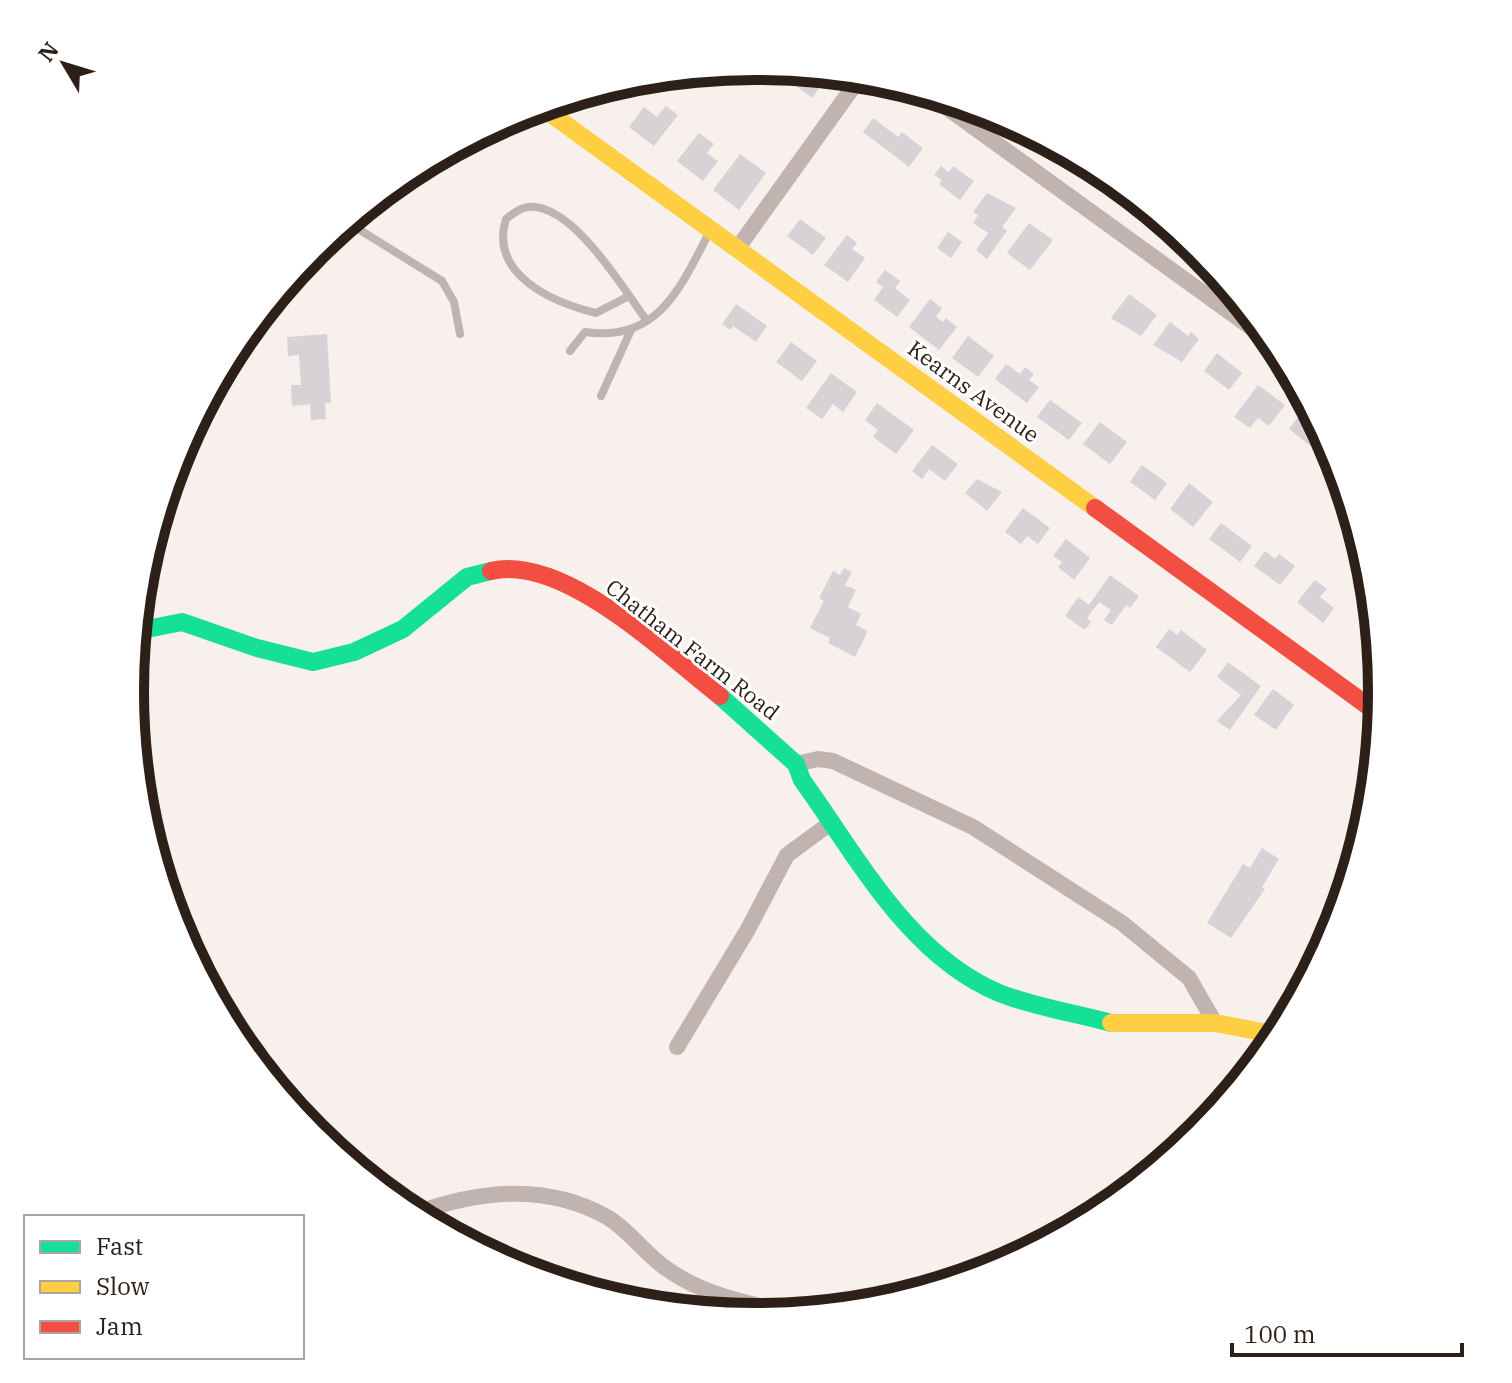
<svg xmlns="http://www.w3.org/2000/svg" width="1512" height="1383" font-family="'IBM Plex Serif',serif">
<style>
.building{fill:#d8d2d7}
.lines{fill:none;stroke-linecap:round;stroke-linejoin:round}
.lane{stroke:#c1b4b0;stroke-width:8}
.street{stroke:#c1b4b0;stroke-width:16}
.fast{stroke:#16e098;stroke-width:18}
.slow{stroke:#ffcf43;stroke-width:18}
.jam{stroke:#f24e42;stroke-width:18}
.labels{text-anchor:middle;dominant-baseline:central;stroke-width:6;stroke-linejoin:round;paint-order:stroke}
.street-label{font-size:22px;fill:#2d2019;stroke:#fff}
.rim{fill:none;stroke:#2d2019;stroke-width:10}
</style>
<rect width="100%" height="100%" fill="#f8f0ec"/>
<path class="building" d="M801,70L829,75L812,98L791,82Z
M613,84L598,105L582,94Z
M666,106L678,115L654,146L629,127L644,107L657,117Z
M873,118L898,137L902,132L923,148L909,167L863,132Z
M699,133L714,144L707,153L718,161L703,181L677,161Z
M740,154L766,173L739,210L713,190Z
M941,166L949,172L953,166L974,181L960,200L939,184L942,180L934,175Z
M987,193L1016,208L1002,227L1007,231L987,259L976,250L988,233L973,223L978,215L973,212Z
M800,219L826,238L813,255L787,236Z
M1029,223L1053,240L1030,270L1007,253Z
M948,232L962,242L951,258L937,248Z
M847,235L857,243L852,249L865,258L848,282L824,265Z
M885,270L900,281L895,288L910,300L897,317L874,300L883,287L876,282Z
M1129,294L1157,315L1141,336L1111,318Z
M930,299L942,308L936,317L943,322L946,318L957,327L939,350L909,327Z
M736,304L767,326L756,342L733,326L730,330L722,324Z
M1170,322L1188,336L1191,332L1199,339L1182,362L1153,345Z
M327,334L331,403H325L326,419L311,420L310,404L292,406L291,385H301L299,355L288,356L287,337Z
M968,336L994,356L978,377L952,358Z
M791,342L817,361L802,381L776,362Z
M1217,353L1242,373L1229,390L1204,371Z
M1006,364L1020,374L1025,367L1034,374L1029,380L1039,387L1027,403L995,379Z
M831,373L857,392L843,412L833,404L822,419L806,408Z
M1258,385L1285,405L1269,426L1258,418L1250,428L1234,417Z
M1050,400L1082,423L1069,440L1037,417Z
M877,403L914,430L896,454L873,437L878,430L865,420Z
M1301,413L1324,433L1313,448L1289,429Z
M1100,422L1127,442L1110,464L1083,444Z
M932,445L958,464L945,481L929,469L922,479L912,471Z
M1142,465L1167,483L1155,500L1130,482Z
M977,479L1002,492L987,511L965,493Z
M1189,483L1213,502L1193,527L1170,509Z
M1023,508L1050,528L1038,544L1027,536L1021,544L1005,532Z
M1221,523L1252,546L1240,562L1209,539Z
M1066,539L1090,558L1074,580L1058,567L1062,562L1053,556Z
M1265,551L1275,559L1279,554L1295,566L1280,585L1254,566Z
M844,568L852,572L845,585L856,590L848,607L861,614L856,625L868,631L855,657L828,643L830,638L810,628L824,601L819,598L833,571L840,575Z
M1110,575L1139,596L1130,608L1126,605L1112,625L1104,620L1111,610L1099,602L1087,618L1091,622L1085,630L1065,616L1078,597L1089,605Z
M1315,580L1327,589L1320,597L1334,608L1323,623L1297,602Z
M1169,629L1177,635L1181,630L1207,650L1190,672L1156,647Z
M1228,662L1261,686L1230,730L1217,721L1241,695L1217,677Z
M1273,689L1294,705L1276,730L1254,715Z
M1262,848L1279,859L1262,887L1265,889L1231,938L1207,923L1243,864L1250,868Z"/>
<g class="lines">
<path class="lane" d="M347,222L442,281L454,302L460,334
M629,296L596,313C551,302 489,274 506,219C512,214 520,208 528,207C573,203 624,290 647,321
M570,351L585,332C659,343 681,286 710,231
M601,396L631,330"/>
<path class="street" d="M925,92L1278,347
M737,249L861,76
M796,764L818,759L833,761L973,827L1122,923L1189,978L1215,1023
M677,1047L747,931L787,855L832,822
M413,1214C477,1191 545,1182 607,1217C629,1230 645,1254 667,1269C703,1295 749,1304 792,1313"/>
<path class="fast" d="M137,631L182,622L257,648L313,662L354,652L403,629L467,577L491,571
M720,696L796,764L802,780C857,856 908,955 999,993C1034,1007 1075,1013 1111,1023"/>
<path class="slow" d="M540,106L1095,508
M1111,1023H1215L1278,1035"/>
<path class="jam" d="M1095,508L1379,714
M491,571C564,554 666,654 720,696"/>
</g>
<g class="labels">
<g class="street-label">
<text transform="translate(974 391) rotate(36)">Kearns Avenue</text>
<text transform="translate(693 649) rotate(38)">Chatham Farm Road</text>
</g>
</g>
<path d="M0 0H1512V1383H0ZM755 80H757A611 611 0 0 1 1368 691V692A611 611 0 0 1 757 1303H755A611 611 0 0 1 144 692V691A611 611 0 0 1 755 80Z" fill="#fff" fill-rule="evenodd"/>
<path class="rim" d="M755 80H757A611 611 0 0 1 1368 691V692A611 611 0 0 1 757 1303H755A611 611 0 0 1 144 692V691A611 611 0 0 1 755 80Z"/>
<rect x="24" y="1215" width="280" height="144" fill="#ffffff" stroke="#aba6a3" stroke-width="2"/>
<rect x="40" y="1241" width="40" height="12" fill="#16e098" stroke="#aba6a3" stroke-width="2"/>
<text x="96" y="1255" font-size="24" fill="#2d2019">Fast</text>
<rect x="40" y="1281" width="40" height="12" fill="#ffcf43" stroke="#aba6a3" stroke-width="2"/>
<text x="96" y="1295" font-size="24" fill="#2d2019">Slow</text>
<rect x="40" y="1321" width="40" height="12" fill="#f24e42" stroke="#aba6a3" stroke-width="2"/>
<text x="96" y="1335" font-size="24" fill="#2d2019">Jam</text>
<g transform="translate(64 64) rotate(308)" stroke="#ffffff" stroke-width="6" paint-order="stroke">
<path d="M0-6L14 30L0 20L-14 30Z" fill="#2d2019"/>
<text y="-12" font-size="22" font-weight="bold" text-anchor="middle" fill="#2d2019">N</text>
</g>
<path d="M1232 1343v12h230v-12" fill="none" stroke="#2d2019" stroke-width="4"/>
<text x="1244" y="1343" font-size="24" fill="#2d2019" stroke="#ffffff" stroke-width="6" paint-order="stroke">100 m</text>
</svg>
